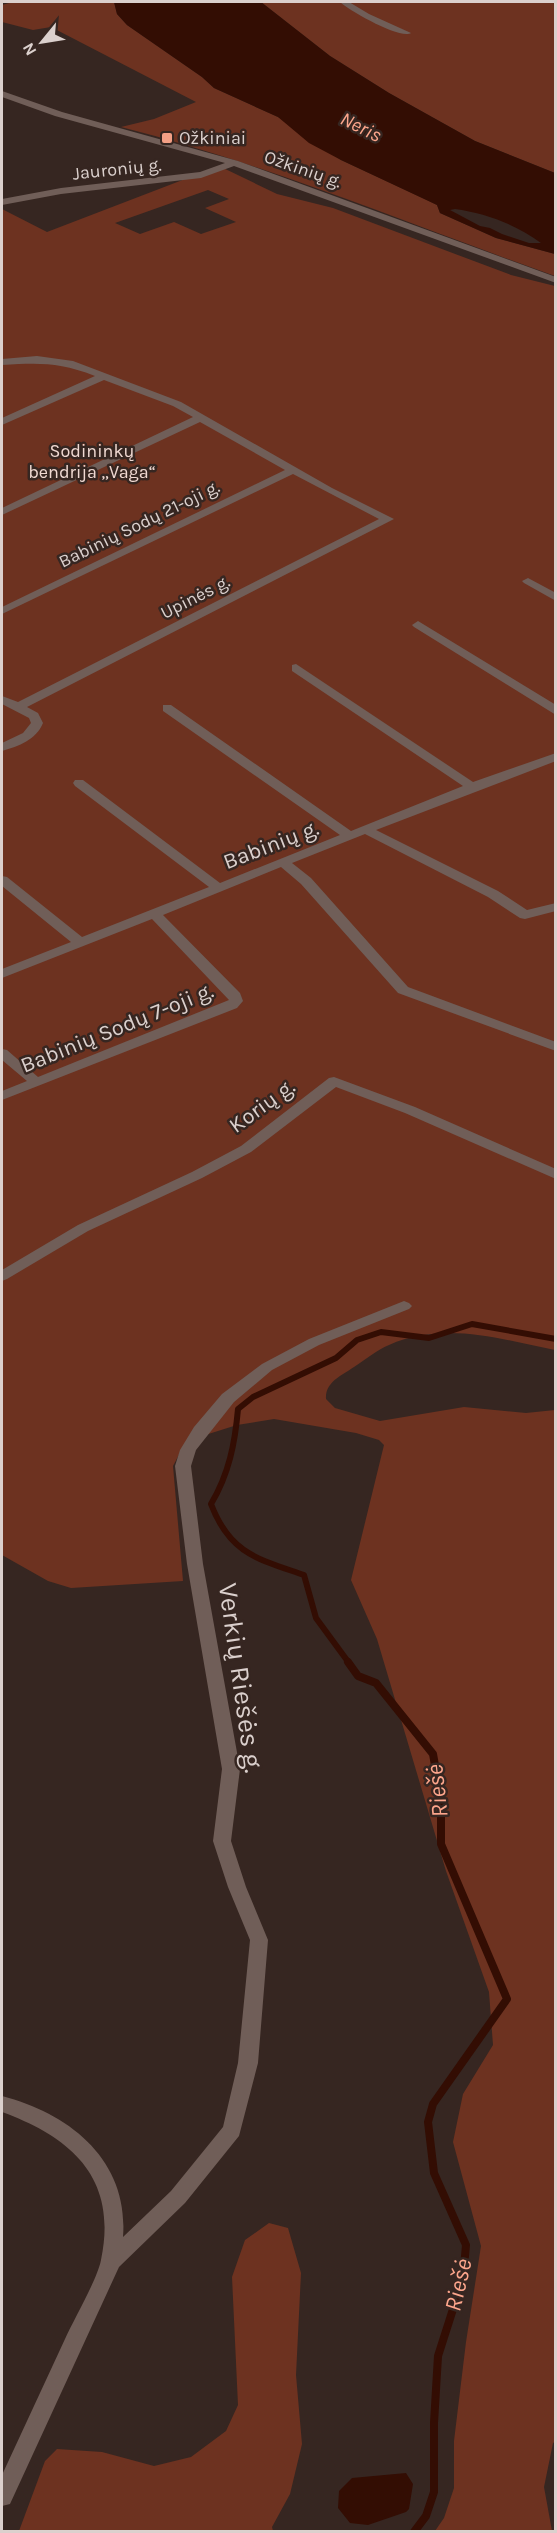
<svg xmlns="http://www.w3.org/2000/svg" width="557" height="2533" font-family="Karla,sans-serif">
<style>
.green{fill:#6d3220;fill-rule:evenodd}
.water{fill:#330d03;fill-rule:evenodd}
.lines{fill:none;stroke-linecap:round;stroke-linejoin:round}
.stream-far1{stroke:#330d03;stroke-width:6}
.stream{stroke:#330d03;stroke-width:8}
.minor{fill:#705e58;fill-rule:evenodd}
.poi-dot{fill:#f39f85;stroke:#362621;stroke-width:2}
.labels{text-anchor:middle;dominant-baseline:central;stroke-width:5;stroke-linejoin:round;paint-order:stroke}
.far-poi-label{font-size:18px;fill:#dbd0cd;stroke:#362621;text-anchor:start}
.far-street-label{font-size:18px;fill:#dbd0cd;stroke:#362621}
.far-park-label{font-size:18px;fill:#f0d9d2;stroke:#362621}
.far-water-label{font-size:20px;font-style:italic;fill:#fda68c;stroke:#362621}
.street-label{font-size:22px;fill:#dbd0cd;stroke:#362621}
.water-label{font-size:24px;font-style:italic;fill:#fda68c;stroke:#362621}
.near-street-label{font-size:27px;fill:#dbd0cd;stroke:#362621}
</style>
<rect width="100%" height="100%" fill="#362621"/>
<path class="green" d="M13,2H114L117,14L127,25L202,77L214,88L278,117L341,160L429,201L437,205L440,213L496,238L555,254V276C411,225 270,165 121,127L154,119L196,102L51,27L33,30L2,22V5Z
M261,2H555V173L475,141L389,93L330,56Z
M219,166L277,194L333,208L511,275L555,286V1350C499,1339 445,1321 389,1345C377,1350 365,1360 354,1367C341,1376 325,1382 326,1399L335,1408L380,1421L464,1407L526,1413L555,1410L556,2441L553,2443L544,2487L552,2531H435L444,2518L454,2488V2441L466,2342L481,2246L453,2142L463,2094L493,2045L489,1992L446,1871L377,1639L351,1580L384,1445L379,1440L356,1433L274,1419L237,1425L202,1436L183,1447L173,1466L183,1581L71,1588L48,1581L2,1555V209L47,232ZM208,190L229,199L205,208L236,222L201,234L174,222L140,234L115,223Z
M269,2223L288,2228L301,2273L296,2375L302,2444L290,2494L272,2527L273,2531H19L45,2461L57,2449L102,2452L154,2466L191,2457L226,2431L238,2405L232,2277L245,2240Z"/>
<path class="water" d="M114,2H261L330,56L389,93L475,141L555,173V254L496,238L440,213L437,205L341,160L309,143L278,117L214,88L202,77L127,25L117,14ZM455,209C485,213 517,225 541,243H529L502,234L490,228L480,226L450,210Z
M406,2473L413,2484L409,2509L406,2512L368,2525L350,2523L338,2508L339,2491L352,2478Z"/>
<g class="lines">
<path class="stream-far1" d="M349,1663L316,1618L304,1575C258,1559 230,1554 211,1504C229,1474 235,1443 238,1409L253,1397L336,1358L357,1340L381,1332L429,1338L472,1324L556,1339"/>
<path class="stream" d="M348,1662L358,1676L376,1683L433,1754L441,1799V1844L507,1999L433,2104L428,2122L434,2173L466,2245L463,2278L438,2356L434,2423V2492L426,2516L414,2532"/>
<path class="minor" d="M340,2H349L369,14L411,33C401,40 350,11 340,2Z
M2,91L62,112L238,161L556,277V283L234,166L201,178L61,194L2,205V199L61,188L200,172L225,163L55,116L2,97Z
M37,356L73,361L181,402L332,488L394,519L27,707L38,713L43,723C36,740 19,746 2,751V743L23,733L31,723L29,718L2,704V696L18,702L379,519L293,474L2,614V607L285,470L200,422L2,515V508L193,417L173,406L104,380L2,425V418L95,376C58,362 40,363 2,365V359Z
M528,578L556,593V601L524,583L522,581Z
M418,621L556,705V715L414,627L412,625Z
M296,664L473,782L556,753V761L376,830L498,891L527,910L556,903V911L525,919L520,918L488,897L365,834L292,863L311,878L408,987L556,1042V1051L398,993L301,884L281,867L163,915L240,993L243,1001L237,1008L2,1100V1091L27,1081L2,1060V1049L7,1050L38,1077L229,1000L152,919L2,978V969L71,942L2,886V876L7,877L82,937L209,887L75,786L73,783L75,780H83L220,883L340,835L163,711V705H171L351,831L463,786L292,671V665Z
M334,1077L415,1107L556,1169V1179L405,1113L336,1087L251,1152L202,1178L88,1231L7,1279L2,1281V1270L78,1225L192,1172L241,1146L329,1078Z
M404,1301L409,1303L412,1306L409,1309L319,1345L272,1370L234,1402L196,1450L191,1466L203,1564L240,1769L231,1841L246,1887L268,1940L258,2063L239,2136L185,2203L119,2267L10,2504L2,2506V2475C23,2430 44,2384 65,2339C74,2319 97,2280 101,2260C118,2179 73,2138 2,2112V2096C71,2114 129,2161 123,2237L171,2191L223,2127L238,2063L250,1940L228,1887L213,1841L222,1769L187,1564L175,1466L180,1450L194,1427L222,1394L262,1364L309,1339Z"/>
</g>
<rect class="poi-dot" x="161" y="132" width="12" height="12" rx="3"/>
<g class="labels">
<g class="far-poi-label">
<text x="179" y="138">Ožkiniai</text>
</g>
<g class="far-street-label">
<text transform="translate(117 169) rotate(-6)">Jauronių g.</text>
<text transform="translate(303 169) rotate(19)">Ožkinių g.</text>
<text transform="translate(139 524) rotate(-26)">Babinių Sodų 21-oji g.</text>
<text transform="translate(195 597) rotate(-27)">Upinės g.</text>
</g>
<g class="far-park-label">
<text x="92" y="451">Sodininkų<tspan x="92" dy="21">bendrija „Vaga“</tspan></text>
</g>
<g class="far-water-label">
<text transform="translate(361 127) rotate(27)">Neris</text>
</g>
<g class="street-label">
<text transform="translate(271 845) rotate(-21)">Babinių g.</text>
<text transform="translate(117 1028) rotate(-22)">Babinių Sodų 7-oji g.</text>
<text transform="translate(262 1106) rotate(-36)">Korių g.</text>
</g>
<g class="water-label">
<text transform="translate(437 1791) rotate(-96)">Riešė</text>
<text transform="translate(458 2285) rotate(-77)">Riešė</text>
</g>
<g class="near-street-label">
<text transform="translate(241 1678) rotate(82)">Verkių Riešės g.</text>
</g>
</g>
<rect width="557" height="2533" fill="none" stroke="#dbd0cd" stroke-width="6"/>
<g transform="translate(42 42) rotate(240)" stroke="#362621" stroke-width="4.5" paint-order="stroke">
<path d="M0-4.5L10 22L0 15L-10 22Z" fill="#dbd0cd"/>
<text y="-9" font-size="16" font-weight="bold" text-anchor="middle" fill="#dbd0cd">N</text>
</g>
</svg>
